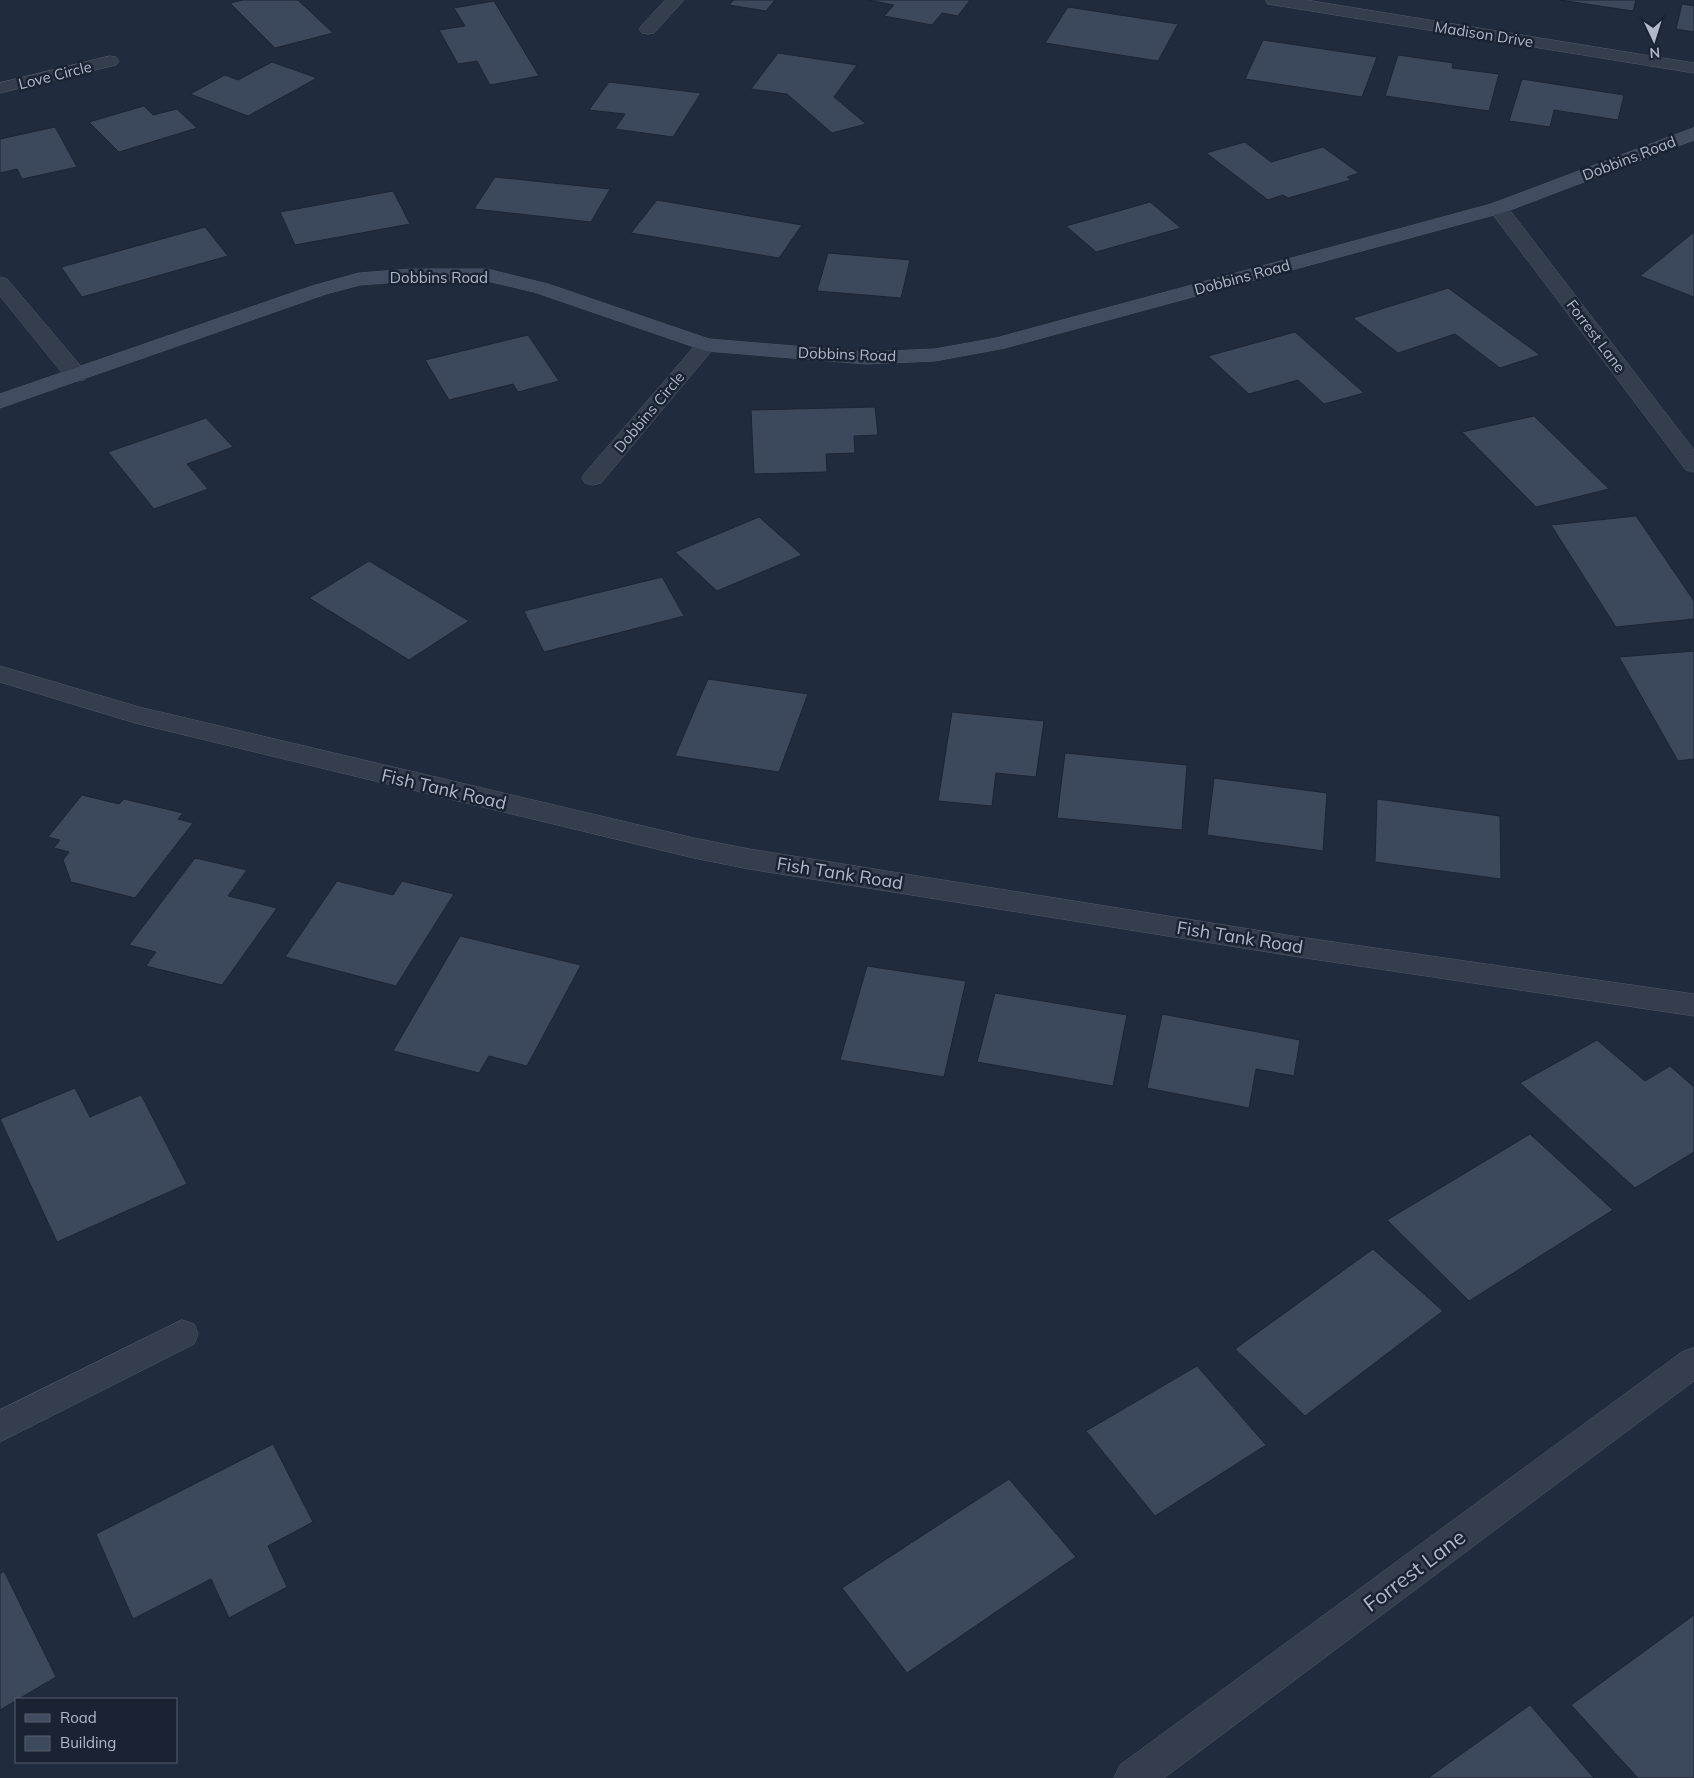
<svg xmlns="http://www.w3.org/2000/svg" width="1694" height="1778" font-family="Mulish,sans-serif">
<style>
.building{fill:#3c495d;stroke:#1c2534}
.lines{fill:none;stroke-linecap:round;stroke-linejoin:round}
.street-casing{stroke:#505868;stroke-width:1}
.secondary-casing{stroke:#505868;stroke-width:1}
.street{fill:#353e4d;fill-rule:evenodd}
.secondary{fill:#424c61;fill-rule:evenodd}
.labels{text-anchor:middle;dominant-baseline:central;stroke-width:5;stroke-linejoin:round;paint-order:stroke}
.far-street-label{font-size:15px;fill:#b0b8c9;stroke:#1a2332}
.street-label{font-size:18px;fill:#b0b8c9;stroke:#1a2332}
.near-street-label{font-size:21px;fill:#b0b8c9;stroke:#1a2332}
</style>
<rect width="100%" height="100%" fill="#202b3e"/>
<path class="building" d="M243,0H298L333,33L275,48L230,3Z
M734,0H775L766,11L729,5Z
M868,0H970L958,16L942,13L932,25L884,16L894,5Z
M1560,0H1636L1633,11Z
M494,1L539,76L490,85L477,61L458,64L439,30L465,26L454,8Z
M1682,4L1694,6V32L1676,29Z
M1068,7L1178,24L1158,61L1045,43Z
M1263,40L1377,57L1362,97L1245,79Z
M778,53L857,65L834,97L866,124L832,133L787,94L751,89Z
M1398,55L1453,63L1452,68L1499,74L1489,111L1385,96Z
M272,62L317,78L248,116L190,94L225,75L238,80Z
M1522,79L1624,95L1618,120L1554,110L1550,127L1509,121Z
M609,82L701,93L673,137L615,129L625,114L589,110Z
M144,106L153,115L177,109L197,128L119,152L89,122Z
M55,127L77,167L22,179L17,169L0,173V139Z
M1245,142L1271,162L1323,147L1359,173L1347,177L1351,180L1288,198L1283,195L1268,200L1206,153Z
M495,177L610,189L591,222L474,209Z
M393,191L410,224L295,245L280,212Z
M657,200L802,225L779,258L631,233Z
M1150,202L1181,228L1096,252L1066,226Z
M205,227L228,256L82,297L61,267Z
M1694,232V297L1640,276Z
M828,253L910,260L901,298L817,291Z
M1448,288L1540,355L1500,368L1455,334L1398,353L1353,318Z
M1295,332L1364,393L1324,404L1298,380L1249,394L1208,356Z
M528,335L559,381L518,392L513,384L449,400L425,360Z
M875,407L878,435L854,436L855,453L826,454L827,472L754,474L751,410Z
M1534,416L1609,489L1536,507L1462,432Z
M206,418L233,447L187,464L208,489L154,509L108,452Z
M1636,516L1694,601V619L1616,627L1551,525Z
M759,517L802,555L717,591L675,552Z
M369,561L469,621L409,660L309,598Z
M662,577L684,616L544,652L524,611Z
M1694,651V759L1678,761L1619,657Z
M708,679L808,694L779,772L675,756Z
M952,712L1044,721L1036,777L996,773L992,806L938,801Z
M1065,753L1187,765L1182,830L1057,818Z
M1214,778L1327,793L1323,851L1207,835Z
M82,795L119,804L124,799L183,813L178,819L193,823L135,898L71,882L63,860L69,852L54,848L60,840L48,837Z
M1377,799L1500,816L1501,879L1375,862Z
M195,858L247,870L228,896L277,908L222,985L146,966L156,952L129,945Z
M337,881L393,895L402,881L454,894L396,986L285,957Z
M460,936L581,965L527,1066L489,1056L479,1073L393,1051Z
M867,966L966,981L944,1077L840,1060Z
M995,993L1127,1015L1113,1086L977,1062Z
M1162,1014L1300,1040L1294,1076L1256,1069L1249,1108L1147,1088Z
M1597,1040L1645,1081L1670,1066L1694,1087V1152L1635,1188L1520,1083Z
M75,1088L90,1117L141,1095L187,1184L57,1242L0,1119Z
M1530,1134L1613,1210L1469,1301L1387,1220Z
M1373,1249L1443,1311L1305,1416L1235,1349Z
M1197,1366L1266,1445L1155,1516L1086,1431Z
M273,1444L313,1522L268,1546L287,1587L229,1618L211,1579L133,1619L96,1534Z
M1009,1479L1076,1557L907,1673L842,1588Z
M4,1571L56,1677L0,1710V1574Z
M1694,1615V1778H1638L1571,1705Z
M1530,1705L1594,1778H1428Z"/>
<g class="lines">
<g class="street-casing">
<path id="street" d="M666,0H684L654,33L648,34L642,33L639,29L642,25Z
M1266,0H1306L1694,63V73L1274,5L1268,4Z
M110,56L116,57L119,61L116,65L0,93V83Z
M1498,202L1505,204L1694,450V472L1686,470L1491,212L1488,208L1491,204Z
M0,277L7,279L84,370L87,375L84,380L76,381L68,380L0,296Z
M706,339L713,341L717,345L713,349L601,483L593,485L585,483L582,478L585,473L699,341Z
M0,666L139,707L694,838L749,849L1299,937L1694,994V1016L1299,957L749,869L694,858L135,723L0,682Z
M182,1320L194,1324L198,1334L194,1344L0,1442V1410Z
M1694,1348V1381L1164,1778H1114L1120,1765L1682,1352Z"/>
</g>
<g class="secondary-casing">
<path id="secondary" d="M1694,128V140L1505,212L1005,348L935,361L866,364L706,351L534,292L487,281H411L360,285L326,294L0,408V394L312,286L359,273L411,269H487L548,284L709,339L866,352L935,349L996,338L1491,204Z"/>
</g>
<use href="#street" class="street"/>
<use href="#secondary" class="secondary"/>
</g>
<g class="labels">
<g class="far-street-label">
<text transform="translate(1484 34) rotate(9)">Madison Drive</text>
<text transform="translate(55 75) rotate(-14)">Love Circle</text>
<text transform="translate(1629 158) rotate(-21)">Dobbins Road</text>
<text x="439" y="277">Dobbins Road</text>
<text transform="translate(1242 277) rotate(-15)">Dobbins Road</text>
<text transform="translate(1596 336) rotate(53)">Forrest Lane</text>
<text transform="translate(847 354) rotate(2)">Dobbins Road</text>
<text transform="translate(649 412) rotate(-50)">Dobbins Circle</text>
</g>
<g class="street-label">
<text transform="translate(444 789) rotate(13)">Fish Tank Road</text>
<text transform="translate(840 873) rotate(9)">Fish Tank Road</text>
<text transform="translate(1240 937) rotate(9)">Fish Tank Road</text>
</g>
<g class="near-street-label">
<text transform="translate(1414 1570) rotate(-37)">Forrest Lane</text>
</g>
</g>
<rect x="15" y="1698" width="162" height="65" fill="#1a2332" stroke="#565f6e"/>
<rect x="25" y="1714" width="25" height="8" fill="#424c61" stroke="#565f6e"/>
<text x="60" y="1723" font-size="15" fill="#b0b8c9">Road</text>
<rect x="25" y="1736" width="25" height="15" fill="#3c495d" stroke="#565f6e"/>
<text x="60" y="1748" font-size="15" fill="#b0b8c9">Building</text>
<g transform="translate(1654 40) rotate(176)" stroke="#1a2332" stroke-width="4" paint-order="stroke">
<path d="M0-4L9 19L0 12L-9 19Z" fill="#b0b8c9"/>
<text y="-8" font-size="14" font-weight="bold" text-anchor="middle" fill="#b0b8c9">N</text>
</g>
</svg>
